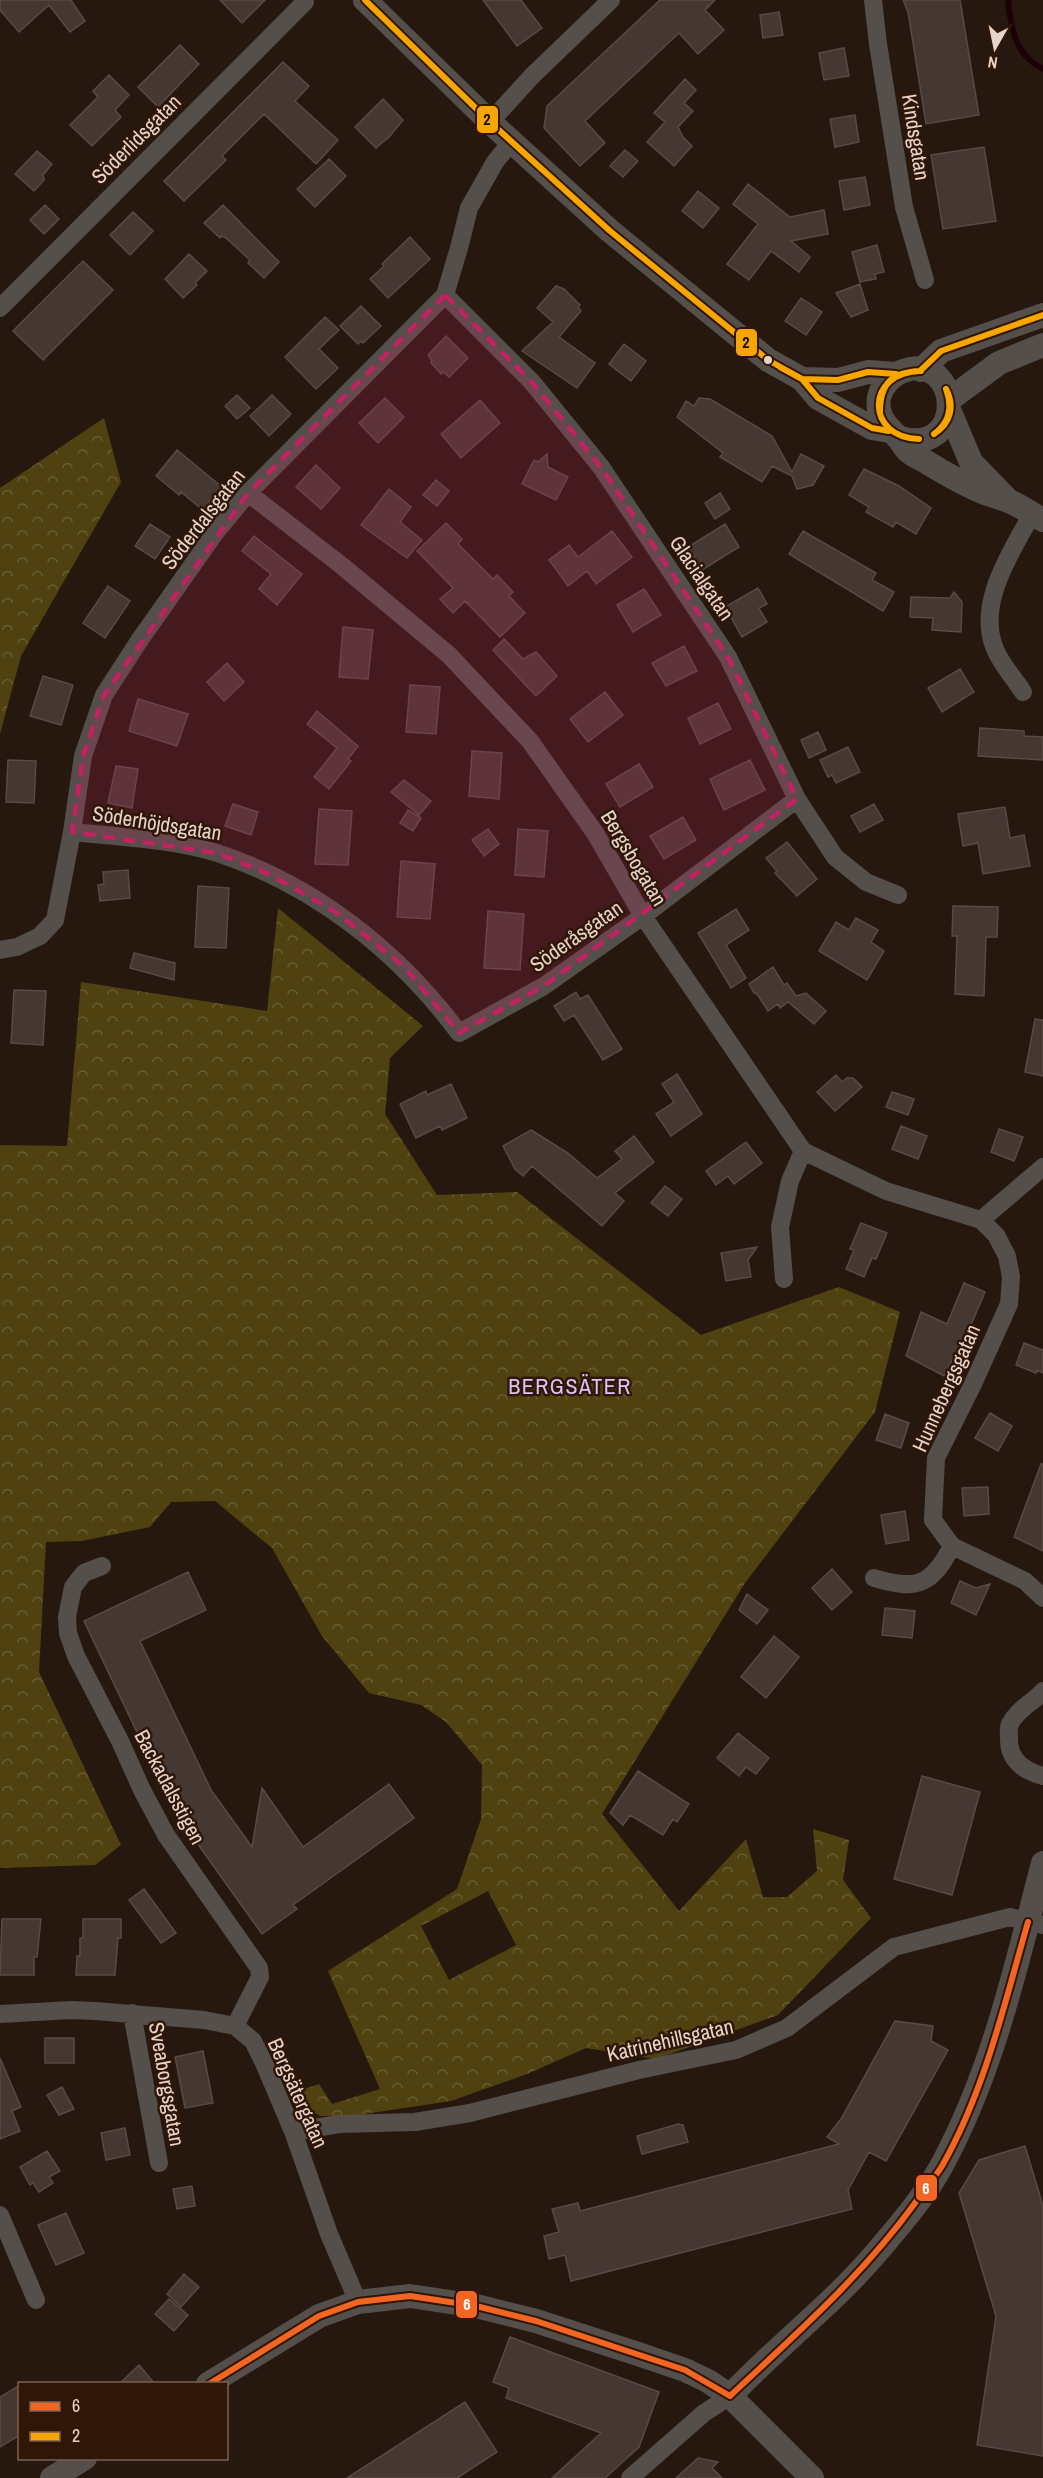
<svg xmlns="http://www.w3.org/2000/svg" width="1043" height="2478" font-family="'Archivo Narrow',sans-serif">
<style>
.forest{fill:url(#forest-crowns);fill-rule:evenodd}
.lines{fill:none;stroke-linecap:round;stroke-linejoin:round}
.stream{stroke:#1c0207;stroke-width:6}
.building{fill:#453732;stroke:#584a45;stroke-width:1.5}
.minor{stroke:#544f4a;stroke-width:18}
.tertiary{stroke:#544f4a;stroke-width:24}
.bus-1-casing{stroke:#2f1606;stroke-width:10}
.bus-2-casing{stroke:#2f1606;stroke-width:10}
.bus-1{stroke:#f26522;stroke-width:6}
.bus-2{stroke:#f7a600;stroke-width:6}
.marked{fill:#c42161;fill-opacity:0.2;stroke:#c42161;stroke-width:4.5;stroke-dasharray:12 8;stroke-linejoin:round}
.bus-dot{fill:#e6d4ca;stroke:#2f1606;stroke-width:2}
.labels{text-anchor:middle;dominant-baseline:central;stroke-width:5;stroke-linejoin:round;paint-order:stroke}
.street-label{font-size:21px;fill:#e6d4ca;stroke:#2f1606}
.neighbourhood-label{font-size:22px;letter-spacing:1.5px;fill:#dac3fb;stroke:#2f1606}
.line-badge{stroke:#2f1606;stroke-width:2}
.badge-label{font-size:16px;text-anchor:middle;font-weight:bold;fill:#fff}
.pale-badge-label{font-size:16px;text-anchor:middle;font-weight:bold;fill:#111}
</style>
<defs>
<pattern id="forest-crowns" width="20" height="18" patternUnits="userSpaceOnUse" patternTransform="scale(1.5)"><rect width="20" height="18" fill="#504210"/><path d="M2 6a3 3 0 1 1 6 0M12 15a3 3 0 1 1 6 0" fill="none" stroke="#695c31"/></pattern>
</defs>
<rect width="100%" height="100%" fill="#26180f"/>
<path class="forest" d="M104,418L121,482L21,656L0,734V488Z
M278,908L423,1026L390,1058L385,1114L437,1195L517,1192L701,1335L839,1287L900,1312L875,1412L745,1583L602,1814L679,1911L746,1839L763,1897H787L817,1871L813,1829L849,1840L843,1880L871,1918L778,2015L656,2059L586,2048L527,2074L451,2101L351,2116H320L304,2107L298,2098V2091L319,2084L332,2104L380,2089L328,1971L457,1889L481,1819L482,1765L446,1722L421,1705L369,1693L322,1636L272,1548L215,1501L171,1502L150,1527L82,1541L46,1542L39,1672L121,1845L95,1865L0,1868V1145L67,1146L81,982L267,1011ZM488,1891L516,1945L449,1980L421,1926Z"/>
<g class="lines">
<path class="stream" d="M1008,0C1011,29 1015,55 1043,69"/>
</g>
<path class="building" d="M0,0H71L85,21L70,32L49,5L19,32L0,10Z
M220,0H265L242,23Z
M483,0H521L542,28L517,46Z
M660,0H715L705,10L724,30L698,54L679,33L585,121L605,143L580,166L544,128L547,106Z
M903,0H960L979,115L926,124L908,12Z
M779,12L783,35L763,38L760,15Z
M180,45L199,64L158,107L138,87Z
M844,48L849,76L824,80L819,53Z
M283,62L309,86L295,101L338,140L316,164L264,114L222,156L226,160L184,201L164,181Z
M109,75L129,95L115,110L121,117L92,146L70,125L98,97L93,91Z
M685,79L696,90L684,103L693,111L678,127L683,137L692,146L674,166L647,142L665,122L654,113Z
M383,99L403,120L389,137L376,148L355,127Z
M855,115L859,142L835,147L830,119Z
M984,147L996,221L943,229L931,155Z
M625,150L638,161L623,177L610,166Z
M37,151L52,164L43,175L44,180L34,191L15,174Z
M329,159L346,176L315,207L297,189Z
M865,177L870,205L844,210L839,181Z
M748,184L790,217L824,210L828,234L791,241L810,257L799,272L771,251L749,280L727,264L758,224L733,204Z
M698,191L719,208L703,228L682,211Z
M45,205L59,219L44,234L30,220Z
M223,205L279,262L264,278L248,263L250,260L226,238L222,236L220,238L204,223Z
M133,212L153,231L130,255L110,235Z
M410,237L430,259L388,298L370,279L384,266L382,264Z
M877,245L884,272L875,274L876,279L860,282L852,252Z
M189,254L207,271L195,283L197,285L183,298L165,279Z
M83,261L113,290L43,360L13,331Z
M860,284L868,310L851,317L836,293Z
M556,286L564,289L580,305L578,307L581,311L559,337L595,363L577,388L522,351L553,322L537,308Z
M801,298L822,312L806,335L785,321Z
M361,306L381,326L363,343L361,341L358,344L340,326Z
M325,317L339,330L319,349L338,368L316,389L285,357Z
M446,336L468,358L449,377L443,372L441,374L431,363L432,361L428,355Z
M624,344L646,361L631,381L609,364Z
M237,395L250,408L237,419L225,406Z
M272,395L291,414L269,436L250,416Z
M385,398L404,417L378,443L359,423Z
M699,398L710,399L772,436L792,472L801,454L824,466L813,485L797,489L792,476L772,466L762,482L720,457L723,453L677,417L686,401L694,406Z
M480,400L500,423L461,458L441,434Z
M177,450L222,487L203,510L181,492L179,495L156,476Z
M547,454L548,467L568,477L556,500L522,484L534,460L538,462Z
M316,465L340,488L321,509L296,487Z
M864,469L899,486L931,508L916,534L896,522L893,527L866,512L869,507L849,495Z
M436,480L449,491L437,506L423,495Z
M389,489L411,507L400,522L422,540L407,558L361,525Z
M720,493L730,509L715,519L705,503Z
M446,523L462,539L458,544L493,579L497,575L513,592L509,596L525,613L500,637L465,601L453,613L440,599L453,588L417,551Z
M150,524L170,537L155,559L135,546Z
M725,524L739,547L702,570L688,547Z
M612,531L632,557L596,584L587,571L568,586L549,560L569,545L578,557Z
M803,531L876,573L872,580L894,592L883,611L789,554Z
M254,536L302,574L277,605L259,589L271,574L242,551Z
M108,586L130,601L105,638L83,623Z
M758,588L767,604L759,608L767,622L742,637L725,607Z
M644,589L661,615L633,632L617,605Z
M954,592L962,602L961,632L932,630L933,618L910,617L911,597L950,598Z
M343,627L373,630L368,679L339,677Z
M504,639L523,659L536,652L557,676L536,696L493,650Z
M684,646L697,671L666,686L652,663Z
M227,663L244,682L224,701L207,682Z
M960,669L974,692L942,712L928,688Z
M43,676L73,685L61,725L30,716Z
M410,685L440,687L436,734L406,732Z
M605,692L623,715L588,742L570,719Z
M138,699L188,714L177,746L129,731Z
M718,703L731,729L700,744L688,718Z
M317,711L358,746L348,759L351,761L329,789L314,777L337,748L307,724Z
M980,728L1024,731V736L1043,737V760L978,756Z
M818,732L826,750L809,758L801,740Z
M848,747L860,772L836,783L832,775L828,777L820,760Z
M472,751L502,753L499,799L469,796Z
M8,760L36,761L34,803L6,802Z
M750,760L765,790L724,810L710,779Z
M639,764L653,787L620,807L606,784Z
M116,766L138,769L132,808L108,803Z
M404,780L431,801L419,815L391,792Z
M233,804L258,812L251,835L225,826Z
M874,804L883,820L860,832L851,816Z
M1005,807L1010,838L1024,835L1030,866L983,874L978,843L963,846L958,814Z
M319,809L352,811L348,865L315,864Z
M408,810L421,818L413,831L400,823Z
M683,817L696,840L664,859L650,836Z
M488,829L499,844L484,856L472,840Z
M518,829L548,831L544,877L515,875Z
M787,842L817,879L797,896L775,873L777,871L766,858Z
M401,861L435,864L430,919L397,917Z
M128,870L130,898L100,901L98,885L104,884L103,872Z
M198,886L229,888L226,948L195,947Z
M953,906L998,907L997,937H986L984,996L955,994L957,936H952Z
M736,909L749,930L726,945L746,978L731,988L698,933Z
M488,911L524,914L520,970L484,968Z
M856,918L878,930L871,942L884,951L867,980L819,951L836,922L849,930Z
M134,953L175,963L174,980L130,968Z
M773,967L784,985L787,983L796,996L806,993L826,1011L814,1024L788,1002L780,1008L778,1004L768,1011L757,994L754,993L749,984Z
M14,990L46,991L43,1045L11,1043Z
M576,992L580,999L588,995L622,1049L603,1060L574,1015L564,1021L554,1006Z
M1035,1019L1043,1020V1076L1025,1072Z
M677,1074L702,1114L671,1136L656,1114L674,1102L662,1084Z
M836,1075L842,1082L847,1078H853L862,1087L835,1111L817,1092Z
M451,1084L467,1118L442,1130L440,1126L416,1138L400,1104L426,1091L427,1095Z
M892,1092L914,1099L908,1115L886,1107Z
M901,1126L927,1136L918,1159L892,1149Z
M999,1129L1023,1137L1014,1161L991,1152Z
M531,1130L568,1153L597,1178L622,1159L615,1151L634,1136L654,1162L615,1193L624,1201L602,1226L532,1166L523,1176L515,1169L503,1146Z
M746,1142L762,1163L734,1184L728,1176L716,1185L706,1171Z
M665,1186L682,1199L668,1216L651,1203Z
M861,1223L887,1233L876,1259L872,1258L864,1277L846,1269L854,1250L850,1249Z
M757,1247L748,1260L751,1277L726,1281L721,1253Z
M964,1283L985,1292L968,1332L967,1331L944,1376L906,1356L921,1312L947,1324Z
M1024,1343L1043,1350V1373L1037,1370L1036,1373L1016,1365Z
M990,1413L1012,1426L998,1451L975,1438Z
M885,1414L909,1423L901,1448L876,1440Z
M1041,1464H1043V1551L1014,1537Z
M988,1487L989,1514L964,1516L962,1488Z
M905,1511L909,1540L886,1544L881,1515Z
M832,1569L852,1592L832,1610L812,1588Z
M188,1572L206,1610L140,1641L211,1790L252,1847L262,1788L303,1847L389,1784L414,1818L293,1905L297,1909L262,1934L175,1812L84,1621Z
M960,1581L976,1588L990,1584L976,1615L951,1603Z
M747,1594L768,1610L757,1624L739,1610Z
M885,1608L915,1611L912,1638L882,1635Z
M774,1636L799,1657L766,1698L741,1677Z
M738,1733L769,1758L756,1774L746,1767L739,1776L717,1758Z
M638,1771L689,1804L677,1822L673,1819L663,1835L630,1815L623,1825L610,1813Z
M922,1776L980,1792L952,1895L894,1879Z
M144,1889L176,1933L161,1943L129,1900Z
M2,1919H41L37,1957H34V1975H0Z
M83,1919H121V1938H118L115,1975H76L77,1956H80V1938H83Z
M895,2021L933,2026L931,2041L948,2050L886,2161L869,2152L848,2190L852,2209L571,2281L565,2255L549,2259L544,2236L559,2232L552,2209L578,2203L580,2211L839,2144L827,2137L841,2119Z
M45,2038H74V2063H45Z
M203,2051L213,2103L185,2108L175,2057Z
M0,2058L21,2107L12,2111L20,2131L0,2139Z
M62,2087L74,2109L59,2115L47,2095Z
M678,2124L683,2125L688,2142L642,2154L637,2136Z
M125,2128L130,2155L106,2160L101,2133Z
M1025,2146L1043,2206V2456L977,2445L996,2316L959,2193L979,2160Z
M47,2151L60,2171L49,2177L53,2183L39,2192L33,2183L30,2185L20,2167Z
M192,2186L195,2206L177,2209L173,2189Z
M66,2213L84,2253L56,2265L38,2225Z
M184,2274L199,2287L181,2307L167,2294Z
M169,2299L188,2315L174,2331L155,2314Z
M510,2337L659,2392L639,2447L605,2478H552L601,2433L506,2398L509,2388L493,2382Z
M139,2365L155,2384H119Z
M20,2385V2435L0,2447V2397Z
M465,2402L497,2452L457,2478H347Z
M698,2458L718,2462L712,2468L722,2478H676Z"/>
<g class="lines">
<path class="minor" d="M873,0L878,44L904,207L925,280
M490,122L532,76L611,0
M445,295L532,382L601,467L728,657L797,799L835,857L866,882L898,895
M0,308L305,2
M248,493L341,565L449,655L530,741L595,833L643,916L803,1151L886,1191L981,1220L996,1235L1007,1256L1011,1277L1009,1304L973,1384L936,1458L933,1520L952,1546L1025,1581L1043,1598
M1023,692C1014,678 1001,664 995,649C976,604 1011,552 1032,514
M72,832C119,837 172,839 217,853C315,885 399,952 459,1033L544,986L643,916L797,799
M0,950L17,947L40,936L55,920L72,832L83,756L104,695L139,641L215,533L248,493L445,295L459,248L469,208L495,162L511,142
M981,1220L1043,1167
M784,1279L780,1227L790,1181L803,1151
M102,1566L84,1573L73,1587L67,1617L68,1633L76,1656L120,1741L142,1790L166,1835L259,1968L260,1977L235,2026
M874,1578C917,1591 932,1585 952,1546
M1043,1691C1033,1703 1017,1709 1010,1724C1008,1728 1009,1734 1009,1738C1008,1760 1024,1771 1043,1776
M132,2013L159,2163
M0,2014L72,2010L95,2011L204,2020L235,2026L253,2041L264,2063L294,2134L329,2234L358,2302
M294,2134L309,2129L339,2124L415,2122L470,2113L639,2070L736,2050L787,2028L894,1947L1010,1917L1043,1925
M0,2215L36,2300
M630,2478L704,2413L730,2396"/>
<path class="tertiary" d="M365,0L490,122L610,231L768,360L802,379L818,398L872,428L889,431
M921,370L941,351L1043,315
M802,379L838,380L868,372L896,374
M950,399L999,363L1043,345
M950,412L971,462L1005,497
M897,437C969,460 961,350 903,371C892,375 882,385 879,397C876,415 885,425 897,436C901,441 904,447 908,451C913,456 922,459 928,463C946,474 965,485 985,493C993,496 1002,498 1011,502C1022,507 1032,514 1043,520
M208,2384L319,2316L358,2302L410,2296L476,2306L536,2321L638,2354L685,2370L708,2381L730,2396L812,2478
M730,2396C777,2346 832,2305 877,2252C899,2226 926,2195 942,2165C993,2071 1016,1966 1043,1863
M52,2478L85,2458"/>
<g class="bus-1-casing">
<path id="bus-1" d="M209,2384L319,2316L358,2302L410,2296L476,2306L536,2321L685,2370L730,2396
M730,2396C795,2335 863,2275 915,2203C924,2190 934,2179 942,2166C985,2090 1004,2005 1028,1922"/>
</g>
<g class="bus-2-casing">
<path id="bus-2" d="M365,0L490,122L610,231L768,360L802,379L818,398L872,428L889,431
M780,367L802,379L838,380L868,372L896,374
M921,370L941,351L1043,315
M880,412C880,383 892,372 921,371
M934,434C950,422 953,407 946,389
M934,434C951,423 955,406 946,389
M919,439C866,438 864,372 921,371"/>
</g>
<use href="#bus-1" class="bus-1"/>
<use href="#bus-2" class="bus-2"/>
</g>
<path class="marked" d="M445,295L532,382L601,467L728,657L797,799L544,986L459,1033L404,967L337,913L271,875L216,853L72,832L83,756L104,695L248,493Z"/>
<circle class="bus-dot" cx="768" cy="360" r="5"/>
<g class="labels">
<g class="street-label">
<text transform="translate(916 137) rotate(81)">Kindsgatan</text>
<text transform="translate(136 139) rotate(-45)">Söderlidsgatan</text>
<text transform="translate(203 519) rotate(-52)">Söderdalsgatan</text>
<text transform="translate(702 578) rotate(56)">Glacialgatan</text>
<text transform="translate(157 823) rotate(9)">Söderhöjdsgatan</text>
<text transform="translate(634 858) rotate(59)">Bergsbogatan</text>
<text transform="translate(576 936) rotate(-35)">Söderåsgatan</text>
<text transform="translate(946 1388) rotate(-66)">Hunnebergsgatan</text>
<text transform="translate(170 1787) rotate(62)">Backadalsstigen</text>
<text transform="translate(670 2040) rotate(-13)">Katrinehillsgatan</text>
<text transform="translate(167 2084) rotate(80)">Sveaborgsgatan</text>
<text transform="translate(298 2093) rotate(66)">Bergsätergatan</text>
</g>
<g class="neighbourhood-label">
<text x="570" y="1386">BERGSÄTER</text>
</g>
</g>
<g class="line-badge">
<rect x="476" y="105" width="23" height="29" rx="6" fill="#f7a600"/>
<rect x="735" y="328" width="23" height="29" rx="6" fill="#f7a600"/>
<rect x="915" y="2174" width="23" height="28" rx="6" fill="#f26522"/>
<rect x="455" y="2290" width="23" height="29" rx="6" fill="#f26522"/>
</g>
<g class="badge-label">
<text x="926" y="2194">6</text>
<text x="467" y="2310">6</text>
</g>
<g class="pale-badge-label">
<text x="487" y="125">2</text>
<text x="746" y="348">2</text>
</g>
<rect x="18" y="2382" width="210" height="78" fill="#2f1606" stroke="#786254" stroke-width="1.5"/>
<rect x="30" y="2402" width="30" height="9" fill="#f26522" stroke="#786254" stroke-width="1.5"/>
<text x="72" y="2412" font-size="18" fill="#e6d4ca">6</text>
<rect x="30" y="2432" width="30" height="9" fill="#f7a600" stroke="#786254" stroke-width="1.5"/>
<text x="72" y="2442" font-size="18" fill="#e6d4ca">2</text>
<g transform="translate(995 48) rotate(189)" stroke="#2f1606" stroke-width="4.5" paint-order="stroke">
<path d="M0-4.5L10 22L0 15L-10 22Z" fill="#e6d4ca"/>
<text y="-9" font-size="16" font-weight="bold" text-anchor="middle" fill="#e6d4ca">N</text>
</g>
</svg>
